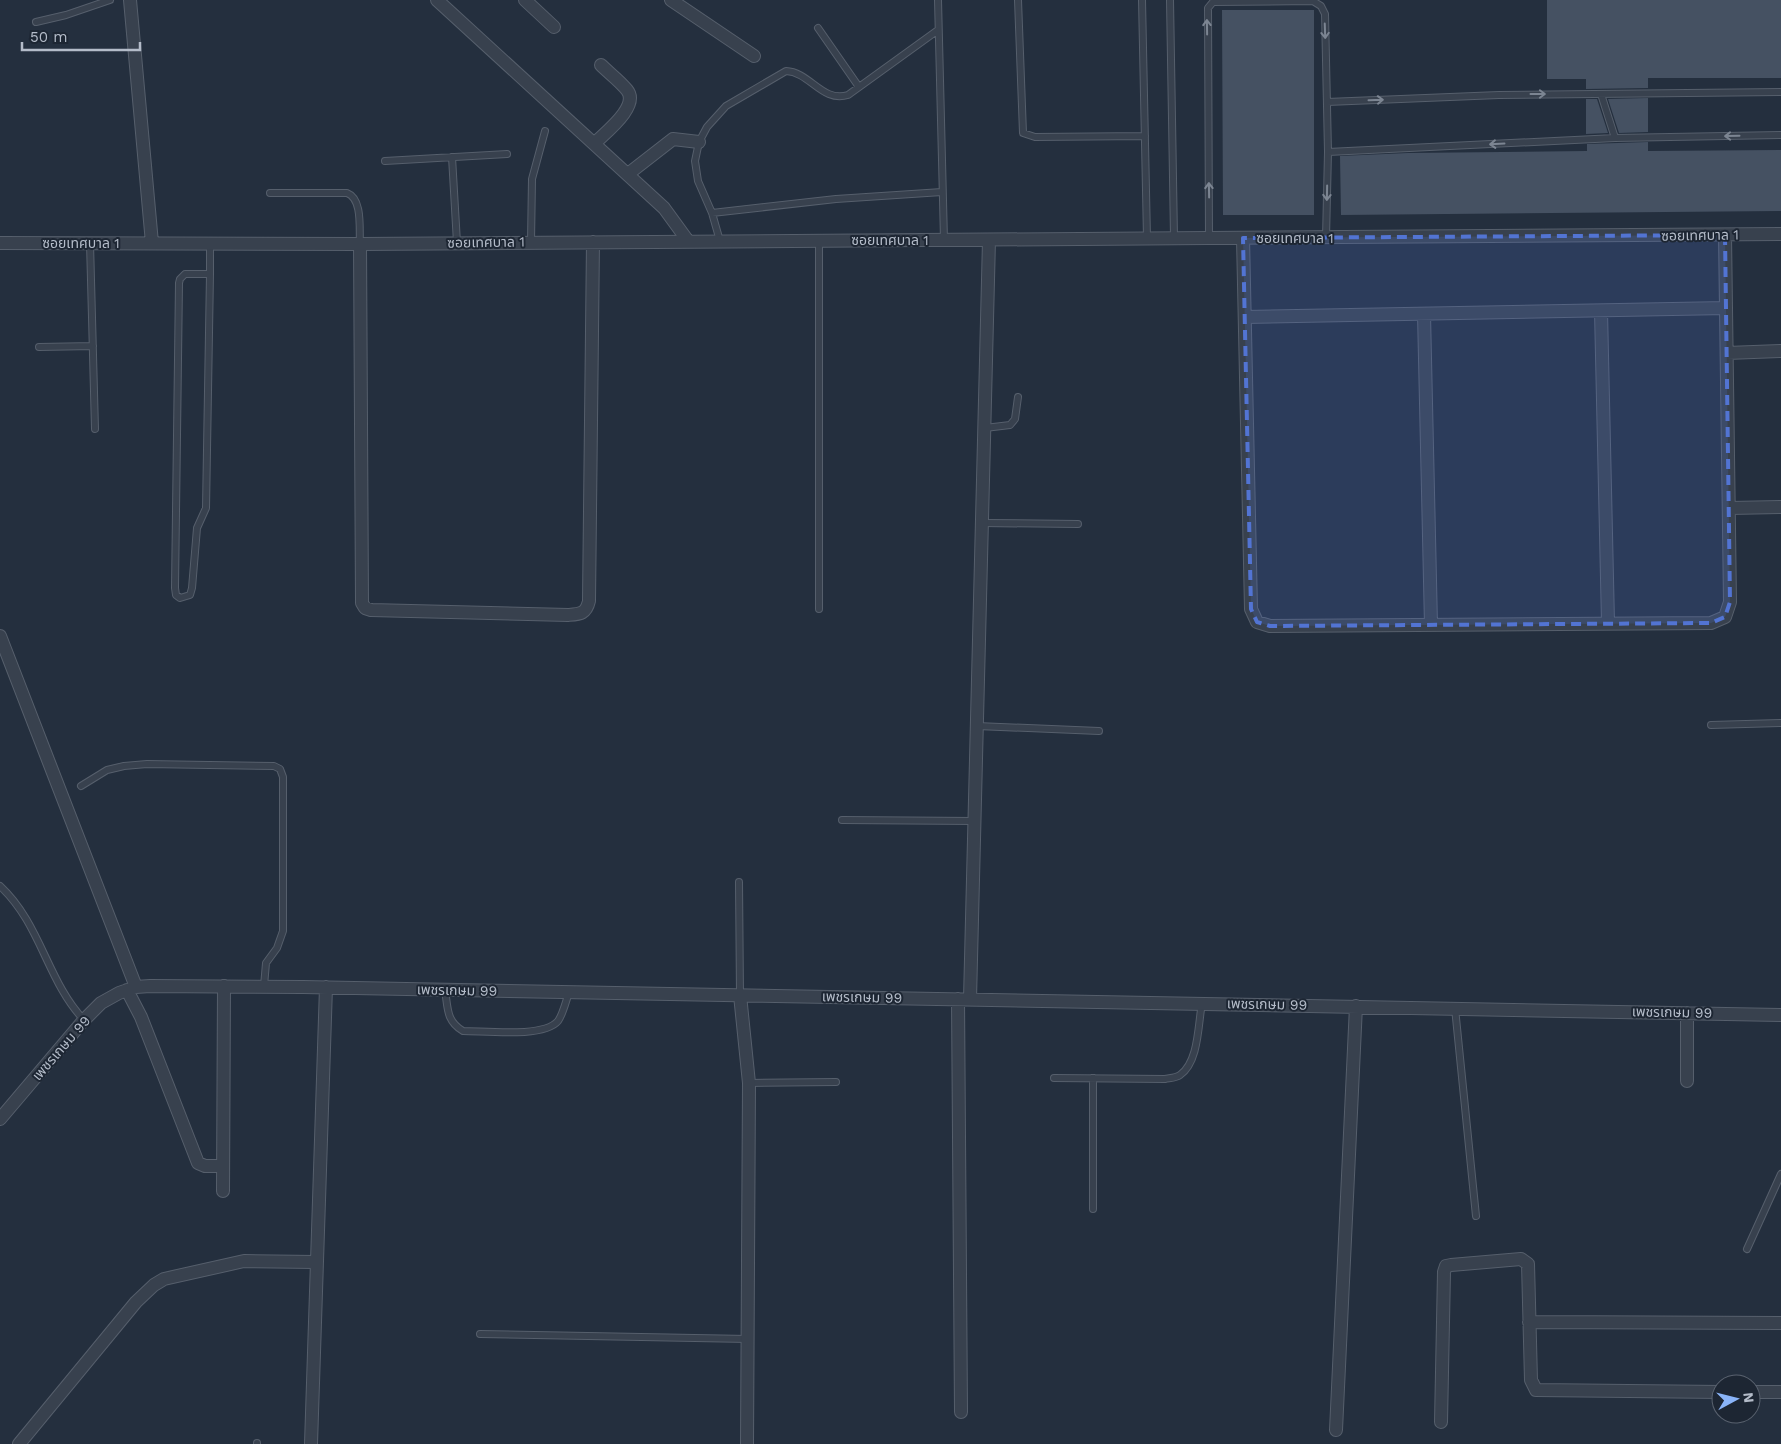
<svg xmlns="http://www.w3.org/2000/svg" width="1781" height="1444" font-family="'Work Sans','Noto Sans Thai',sans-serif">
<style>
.building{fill:#455162}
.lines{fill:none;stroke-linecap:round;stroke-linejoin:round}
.service-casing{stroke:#565f6c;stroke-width:8}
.minor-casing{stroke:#565f6c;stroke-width:14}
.service{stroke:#38414e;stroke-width:6}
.minor{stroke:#38414e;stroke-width:12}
.oneway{stroke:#7c8592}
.marked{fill:#5274d3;fill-opacity:0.2;stroke:#5274d3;stroke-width:4;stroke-dasharray:10 6;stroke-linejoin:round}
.labels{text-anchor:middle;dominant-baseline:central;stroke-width:4;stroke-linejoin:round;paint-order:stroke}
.street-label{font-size:14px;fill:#b4bcc9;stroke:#1d2633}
</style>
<rect width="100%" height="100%" fill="#242f3e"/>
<path class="building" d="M1547,0H1781V78H1648V88L1586,89V79H1547Z
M1222,10H1314V215H1223Z
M1648,98V132L1619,133L1608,99Z
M1586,99H1597L1608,133L1586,134Z
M1648,142V151L1781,150V211L1341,215L1340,156L1408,153L1587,151V144Z"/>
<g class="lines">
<g class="service-casing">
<path id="service" d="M938,0L944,240
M1018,0L1023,133L1035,137L1145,136
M1142,0L1147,238
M1170,0L1174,237
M36,22L66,15L110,0
M818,28L859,87
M1601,94L1615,138L1781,135
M1327,102L1499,95L1781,92
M1328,152L1615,138
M452,157L457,243
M385,161L507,154
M270,193H347C363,199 359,229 360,244
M712,213L836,199L942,192
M1209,238L1208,8L1213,2L1313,1L1321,6L1325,14L1328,152L1326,238
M819,240V609
M531,241L532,179L545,131
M720,241L712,213L698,181L695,161L699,142L707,127L726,106L786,71C810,72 822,103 848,95L938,30
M90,243L95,429
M210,274H185L180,279L179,283L175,588L176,595L180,598L190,595L192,588L197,528L206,508L210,274V245
M39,347L93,346
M985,428L1010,425L1015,419L1018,397
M982,523L1078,524
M1711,725L1781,723
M977,726L1099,731
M81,786L107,770L124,766L147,764L274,766L280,769L283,777V931L277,948L266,963L264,986
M842,820L974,821
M739,882L740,995
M0,886C41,924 47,981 84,1020
M445,990C448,1008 446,1021 463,1031C485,1031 544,1038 558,1021C563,1014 566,1001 569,992
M1455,1008L1476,1216
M1054,1078L1165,1079C1169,1078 1176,1078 1180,1075C1199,1062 1198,1024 1202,1003
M749,1083L836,1082
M1093,1209V1078
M1747,1249L1781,1174
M480,1334L748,1339
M257,1443V1444"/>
</g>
<g class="minor-casing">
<path id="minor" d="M130,0L152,243
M437,0L664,208L688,241
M525,0L554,27
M671,0L754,56
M595,143C606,132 640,106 627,90C620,81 609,73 601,65
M628,174L673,139L699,142
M1243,238L1251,609L1257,622L1270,626L1711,623L1725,617L1730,602L1725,235
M0,243L360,244L1781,234
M360,244L362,603L365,608L371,610L568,615C580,614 586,614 589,601L593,242
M1601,311L1608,623
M1424,314L1431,625
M1245,317L1726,308
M1727,353L1781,351
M1730,508L1781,507
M0,636L136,987
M127,990L141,1017L198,1163L205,1166H223
M740,995L749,1083L747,1444
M958,999L961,1412
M970,999L989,240
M1687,1081V1013
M0,1119L84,1020L101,1003L119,993L136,987L150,986L303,987L1781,1015
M223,1191L224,986
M1529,1322L1781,1323
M1751,1392H1781
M1441,1422L1444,1272L1446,1266L1451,1265L1521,1259L1528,1264L1531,1380L1536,1390L1721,1392
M1336,1430L1356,1006
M19,1444L136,1302L154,1285L164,1279L244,1261L315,1262
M311,1444L326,987"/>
</g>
<use href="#service" class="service"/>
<use href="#minor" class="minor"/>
</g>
<defs><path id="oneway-shaft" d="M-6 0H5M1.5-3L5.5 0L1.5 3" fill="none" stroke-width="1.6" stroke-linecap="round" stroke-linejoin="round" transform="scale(1.25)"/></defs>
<g class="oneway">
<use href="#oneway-shaft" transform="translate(1207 27) rotate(-91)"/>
<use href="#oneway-shaft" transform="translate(1325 31) rotate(88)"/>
<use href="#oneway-shaft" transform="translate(1538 94)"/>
<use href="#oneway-shaft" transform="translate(1376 100) rotate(-2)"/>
<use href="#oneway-shaft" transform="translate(1732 136) rotate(179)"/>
<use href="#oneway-shaft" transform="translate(1497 144) rotate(177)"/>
<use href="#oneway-shaft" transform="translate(1209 190) rotate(-91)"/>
<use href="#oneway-shaft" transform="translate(1327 193) rotate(91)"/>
</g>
<path class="marked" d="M1725,235L1730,602L1725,617L1711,623L1270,626L1257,622L1251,609L1243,238Z"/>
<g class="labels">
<g class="street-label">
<text transform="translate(1700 235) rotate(-1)">ซอยเทศบาล 1</text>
<text x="1295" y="238">ซอยเทศบาล 1</text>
<text x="890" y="240">ซอยเทศบาล 1</text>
<text transform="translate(486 242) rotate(-1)">ซอยเทศบาล 1</text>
<text x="81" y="243">ซอยเทศบาล 1</text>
<text transform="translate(457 990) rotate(1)">เพชรเกษม 99</text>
<text transform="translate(862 997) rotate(1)">เพชรเกษม 99</text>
<text transform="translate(1267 1004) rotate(1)">เพชรเกษม 99</text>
<text transform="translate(1672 1012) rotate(1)">เพชรเกษม 99</text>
<text transform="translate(61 1048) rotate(-49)">เพชรเกษม 99</text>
</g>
</g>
<g transform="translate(1736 1399) rotate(83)"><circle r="24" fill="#1d2633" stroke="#59626f"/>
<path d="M0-4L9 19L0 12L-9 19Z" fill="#8ab4f8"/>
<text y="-8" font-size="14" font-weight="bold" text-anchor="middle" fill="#b4bcc9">N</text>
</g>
<path d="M22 42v8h118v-8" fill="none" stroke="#b4bcc9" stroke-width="2.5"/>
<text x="30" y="42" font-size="15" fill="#b4bcc9" stroke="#1d2633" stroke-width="4" paint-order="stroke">50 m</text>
</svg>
